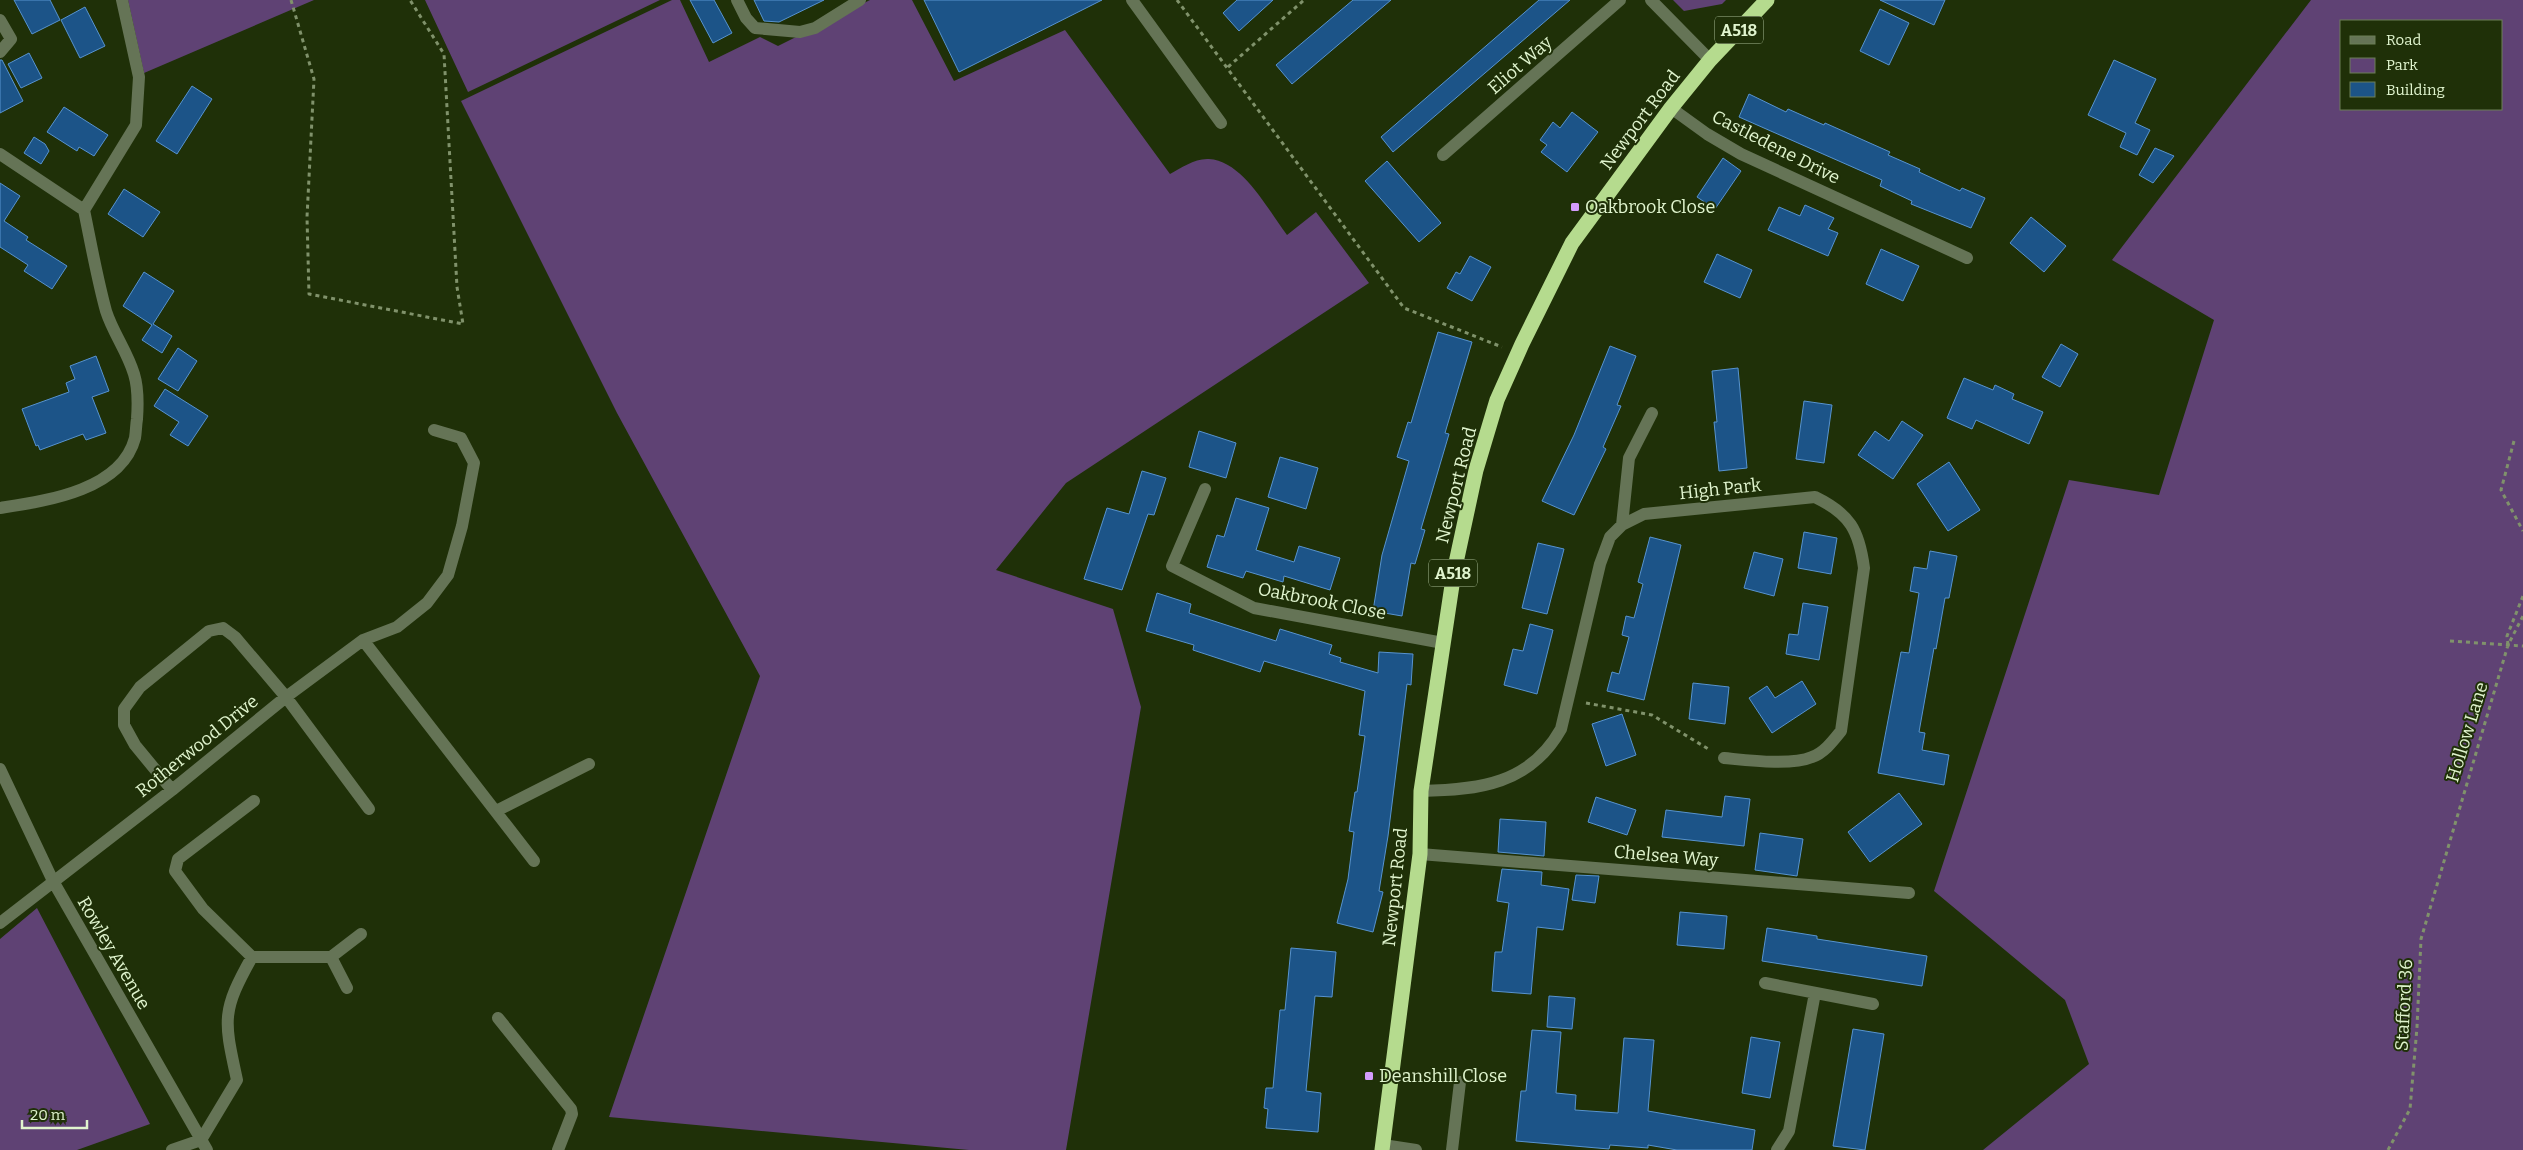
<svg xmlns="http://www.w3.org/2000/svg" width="2523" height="1150" font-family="Bitter,serif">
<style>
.green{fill:#5f4274;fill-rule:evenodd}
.building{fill:#1c5488;stroke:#5793cf}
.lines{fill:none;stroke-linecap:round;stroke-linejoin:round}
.path{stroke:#80926b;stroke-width:3;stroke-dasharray:4 4;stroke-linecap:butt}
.minor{stroke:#657456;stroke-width:12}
.highway{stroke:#b5db8e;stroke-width:15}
.poi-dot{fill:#d39cfc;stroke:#1f3008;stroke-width:2}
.labels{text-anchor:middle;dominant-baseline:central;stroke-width:4;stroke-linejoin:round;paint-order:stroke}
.shield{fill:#1f3008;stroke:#a6b993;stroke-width:1}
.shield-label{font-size:16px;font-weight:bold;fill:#e0f4ce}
.street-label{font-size:18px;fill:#e0f4ce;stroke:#1f3008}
.poi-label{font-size:18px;fill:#e0f4ce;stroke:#1f3008;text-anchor:start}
</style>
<rect width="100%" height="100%" fill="#1f3008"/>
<path class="green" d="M128,0H314L144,73Z
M425,0H660L468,92Z
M672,0H680L709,62L760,37L778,46L870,0H912L954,81L1065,30L1170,174C1181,168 1195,158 1209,159C1243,161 1268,210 1287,235L1316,212L1369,283L1066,483L996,570L1113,609L1141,707L1066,1150H969L609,1117L760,676L617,413L461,101Z
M1673,0H1726L1722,4L1684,11Z
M2311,0H2523V1150H1983L2089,1064L2065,1000L1934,891L2069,480L2159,495L2214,320L2112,260ZM2342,21H2502V109H2342Z
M37,908L150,1124L77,1150H0V939Z"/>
<path class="building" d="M14,0H50L60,20L32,34Z
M690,0H714L732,33L713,43Z
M754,0H824L779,22L764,21Z
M924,0H1102L959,72Z
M1237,0H1273L1239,31L1223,13Z
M1353,0H1391L1292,84L1276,65Z
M1539,0H1570L1393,152L1381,137Z
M1880,0H1945L1934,25Z
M85,7L105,46L80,58L61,20Z
M1880,9L1909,23L1889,65L1860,51Z
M29,53L42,78L21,88L8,64Z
M0,60H2L23,101L0,113Z
M2114,60L2156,79L2135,123L2150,130L2137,155L2120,147L2126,133L2088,115Z
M192,86L212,99L177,154L156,141Z
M1749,94L1786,112L1788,109L1824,125L1825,123L1890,152L1888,155L1920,169L1919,172L1960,191L1962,188L1985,198L1971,228L1911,204L1912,201L1880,186L1882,180L1739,117Z
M64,107L108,135L94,156L79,147L77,151L47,132Z
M1572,112L1598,132L1567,172L1541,152L1547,145L1540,140L1553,122L1560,128Z
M34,137L45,144L49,151L41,164L24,153Z
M2155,148L2174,156L2153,183L2139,175Z
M1723,158L1741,171L1715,209L1697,197Z
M1387,161L1441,223L1419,242L1365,181Z
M0,183L20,196L4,221L28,237L26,240L67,266L52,289L24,271L28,265L0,247Z
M124,189L160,212L143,237L108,214Z
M1805,205L1834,218L1828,229L1838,233L1828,256L1768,230L1779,207L1800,216Z
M2031,217L2066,246L2044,272L2010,243Z
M1881,249L1919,266L1903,301L1866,284Z
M1717,254L1752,270L1740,298L1704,282Z
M1470,256L1491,267L1472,301L1447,288L1456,272L1460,274Z
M144,272L174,291L153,324L172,336L162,353L142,340L152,325L123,306Z
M1438,332L1472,342L1445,433L1449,434L1421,529L1425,530L1415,564L1411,563L1402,616L1373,611L1382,555L1409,461L1397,457L1408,422L1411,423Z
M2061,344L2078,354L2060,387L2042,377Z
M1610,346L1636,356L1617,405L1621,406L1603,447L1606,449L1574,515L1542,501L1574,435Z
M178,348L197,361L178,391L158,379Z
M96,356L109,391L92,397L106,433L86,440L83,434L40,450L38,445L36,446L22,409L69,392L66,383L75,379L70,366Z
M1738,368L1747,468L1719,471L1714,422H1717L1712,371Z
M1964,378L1993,390L1995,385L2014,394L2012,399L2043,412L2029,444L1976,420L1972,429L1947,418Z
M165,389L208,416L188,446L170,435L179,422L154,406Z
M1804,401L1832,405L1824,463L1796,459Z
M1902,421L1923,435L1893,479L1858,455L1875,431L1889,441Z
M1199,431L1236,443L1226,478L1189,467Z
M1280,457L1318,468L1306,509L1268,497Z
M1949,462L1980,510L1948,531L1917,484Z
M1142,471L1166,478L1154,515L1148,514L1122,590L1084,579L1107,508L1129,514Z
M1236,498L1269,508L1256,550L1294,562L1299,546L1340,558L1330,590L1284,576L1283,582L1246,571L1243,578L1207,567L1217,535L1224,537Z
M1804,532L1837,538L1831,574L1798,568Z
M1650,537L1681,545L1644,700L1607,691L1612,672L1619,674L1629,637L1622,635L1626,616L1634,618L1643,584L1638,582Z
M1538,543L1564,549L1547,614L1522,608Z
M1930,551L1957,556L1949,598H1945L1936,649L1934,648L1919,732L1925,733L1922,750L1949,755L1944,785L1878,773L1901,652L1909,653L1919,593L1910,591L1914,567L1927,569Z
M1754,552L1783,559L1774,596L1744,588Z
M1157,593L1191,604L1189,613L1276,641L1280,629L1332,645L1329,654L1341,658L1340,662L1378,673L1379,652L1413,654L1411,685L1407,684L1388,836L1379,891L1383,892L1373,932L1337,923L1348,879L1354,832L1349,831L1355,792H1357L1365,736L1359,735L1365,691L1264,661L1260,672L1193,650L1194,645L1146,631Z
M1803,603L1828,607L1819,660L1786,654L1789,634L1798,635Z
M1530,624L1553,630L1537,694L1504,685L1513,649L1523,651Z
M1802,681L1816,704L1772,733L1749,698L1767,686L1775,698Z
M1693,683L1729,687L1725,724L1689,719Z
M1622,714L1636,755L1606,766L1592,724Z
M1899,793L1922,824L1870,862L1848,832Z
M1725,796L1750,799L1744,846L1662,837L1666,810L1722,817Z
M1596,797L1636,810L1627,835L1588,822Z
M1500,819L1546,822L1544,856L1498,852Z
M1760,833L1803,839L1797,876L1755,870Z
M1502,869L1542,872L1541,885L1569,889L1563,930L1537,927L1531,994L1492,991L1495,952H1502L1509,903L1497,901Z
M1576,875L1599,876L1595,903L1572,900Z
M1680,912L1727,916L1724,949L1677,945Z
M1767,928L1817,936V939L1927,956L1922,986L1762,961Z
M1291,948L1336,952L1332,997L1315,996L1306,1091L1321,1093L1318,1132L1266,1128L1268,1109L1264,1108L1266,1088H1273L1280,1010H1285Z
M1549,996L1575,998L1572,1029L1547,1027Z
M1853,1029L1884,1034L1865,1150L1833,1146Z
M1532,1030L1561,1032L1556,1093L1576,1095L1575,1110L1618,1113L1624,1038L1654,1040L1648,1111L1755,1130L1752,1150H1677L1648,1145V1148L1610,1145L1609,1149L1516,1141L1521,1091H1526Z
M1751,1037L1780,1042L1770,1098L1742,1093Z"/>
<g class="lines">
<path class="path" d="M291,0L314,79L307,217L309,294L463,324L457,287L444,54L410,0
M1177,0L1404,308L1502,347
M1228,67L1304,0
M2514,441L2501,490L2523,531
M2450,641L2523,646
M2508,645L2507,636L2523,596
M1586,703L1652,715L1710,750
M2388,1150L2410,1109L2417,1027L2421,939L2508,645L2523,616"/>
<path class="minor" d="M737,0L746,18L755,28L800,32L815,28L860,0
M1132,0L1221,123
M1651,0L1710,60
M0,20L11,39L0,52
M1671,108L1707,134L1741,154L1967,258
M0,154L84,210
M1443,155L1620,0
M1205,489L1172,566L1254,608L1443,643
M0,508C45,501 121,491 135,438C136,432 136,425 137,419C138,405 138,387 134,374C127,351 113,333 106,311C97,278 91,244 84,210L136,125L139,77L122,0
M1622,525L1629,458L1652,413
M363,640L534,861
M0,769L53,881L207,1150
M172,790L135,745L124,725V709L140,687L209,631L223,628L235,637L286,697L369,809
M1421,791C1479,790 1530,784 1561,729L1600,564L1610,537L1622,525L1644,514L1815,497C1850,514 1859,530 1864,568L1841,731C1833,741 1824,753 1812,757C1791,766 1746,760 1724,758
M496,811L589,764
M1420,854L1909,893
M0,923L172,790L286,697L363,640L397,627L427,603L448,575L462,526L474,463L461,438L434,430
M252,957L203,909L175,871L178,859L254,801
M331,957L361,934
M1765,983L1873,1004
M498,1018L571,1109L572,1114L558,1150
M1383,1145L1416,1150
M172,1150L201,1140L237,1080C224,1020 221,1012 252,957H331L347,988
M1452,1150L1460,1082
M1777,1150L1789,1131L1815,993"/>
<path class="highway" d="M1382,1150L1420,854L1421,791L1454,572L1476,470L1497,400L1522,344L1572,243L1671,108L1710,60L1767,0"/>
</g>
<g class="poi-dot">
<rect x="1570" y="202" width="10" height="10" rx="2.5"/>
<rect x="1364" y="1071" width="10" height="10" rx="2.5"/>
</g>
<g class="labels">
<g class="shield">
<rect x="1715" y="16.5" width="48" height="27" rx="4"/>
<rect x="1429" y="559.5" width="48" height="27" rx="4"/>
</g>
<g class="shield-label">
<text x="1739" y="30">A518</text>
<text x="1453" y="573">A518</text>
</g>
<g class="street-label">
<text transform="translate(1520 65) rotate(-41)">Eliot Way</text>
<text transform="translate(1640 120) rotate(-53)">Newport Road</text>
<text transform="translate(1776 147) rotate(27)">Castledene Drive</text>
<text transform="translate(1456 485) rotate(-76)">Newport Road</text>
<text transform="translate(1720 489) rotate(-6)">High Park</text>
<text transform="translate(1322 601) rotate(11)">Oakbrook Close</text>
<text transform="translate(2467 732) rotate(-73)">Hollow Lane</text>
<text transform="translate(197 746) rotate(-39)">Rotherwood Drive</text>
<text transform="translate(1666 856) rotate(5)">Chelsea Way</text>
<text transform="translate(1395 887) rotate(-84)">Newport Road</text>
<text transform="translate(114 953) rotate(60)">Rowley Avenue</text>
<text transform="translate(2404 1005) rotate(-87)">Stafford 36</text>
</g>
<g class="poi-label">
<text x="1585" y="207">Oakbrook Close</text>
<text x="1379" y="1076">Deanshill Close</text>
</g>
</g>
<rect x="2340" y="20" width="162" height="90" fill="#1f3008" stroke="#6c7e57"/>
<rect x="2350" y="36" width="25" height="8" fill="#657456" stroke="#6c7e57"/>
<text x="2386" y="45" font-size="15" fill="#e0f4ce">Road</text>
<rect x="2350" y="58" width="25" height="15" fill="#5f4274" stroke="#6c7e57"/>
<text x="2386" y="70" font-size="15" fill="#e0f4ce">Park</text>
<rect x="2350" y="82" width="25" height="15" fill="#1c5488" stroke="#6c7e57"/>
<text x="2386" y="95" font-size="15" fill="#e0f4ce">Building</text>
<path d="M22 1120v8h65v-8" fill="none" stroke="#e0f4ce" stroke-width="2.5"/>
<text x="30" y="1120" font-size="15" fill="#e0f4ce" stroke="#1f3008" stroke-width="4" paint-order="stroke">20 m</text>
</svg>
